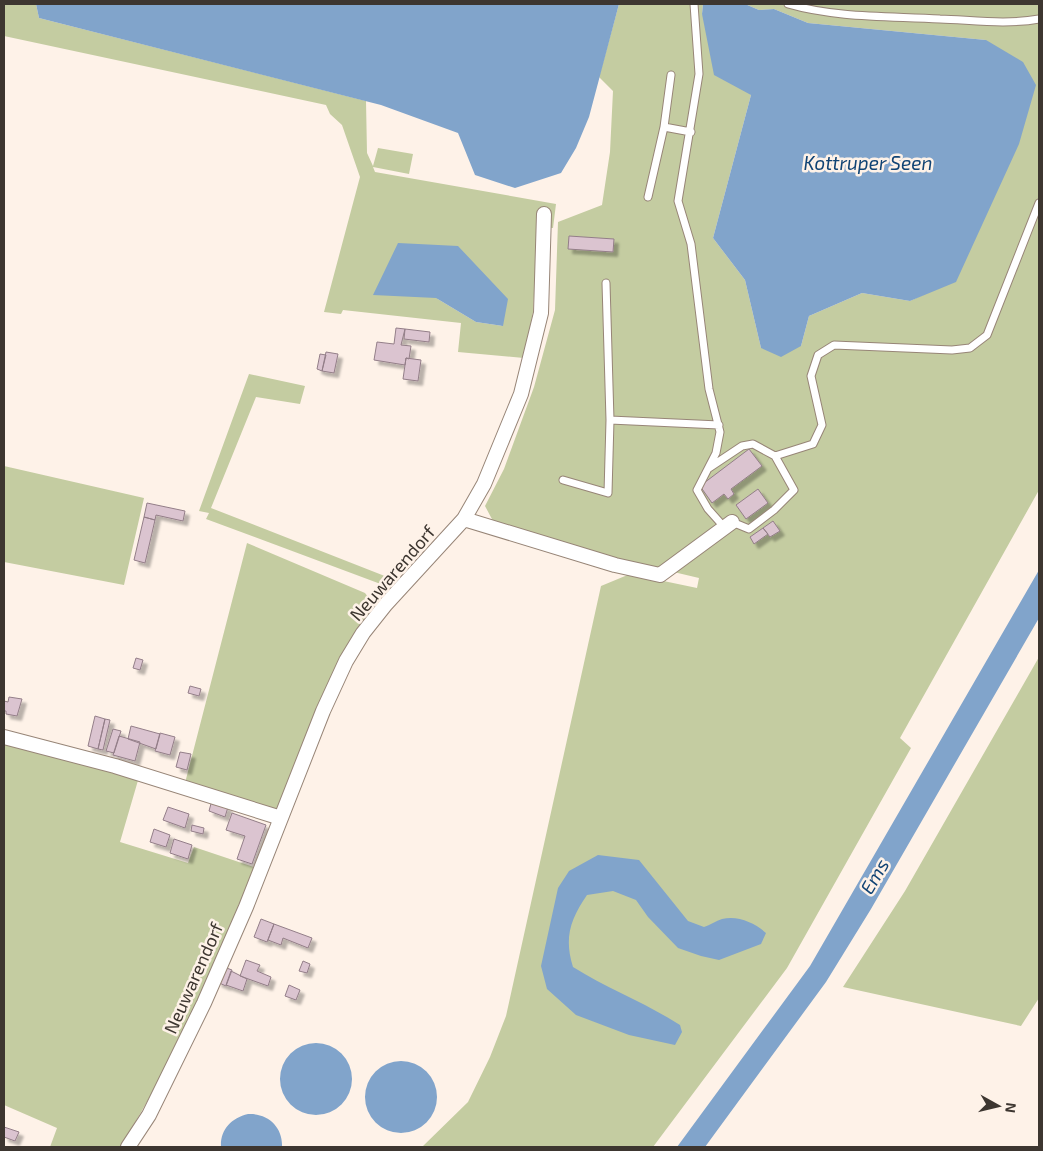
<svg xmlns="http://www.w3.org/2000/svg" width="1043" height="1151" font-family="'Exo 2',sans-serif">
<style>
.green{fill:#c4cca1;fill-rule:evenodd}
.water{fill:#81a4cb}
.building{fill:#dbc4d0;stroke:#937e88;filter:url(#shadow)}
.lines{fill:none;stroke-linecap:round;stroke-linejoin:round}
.service-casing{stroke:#978577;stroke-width:9}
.minor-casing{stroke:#978577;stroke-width:16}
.service{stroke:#fff;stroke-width:7}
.minor{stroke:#fff;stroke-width:14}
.labels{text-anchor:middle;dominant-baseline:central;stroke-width:5;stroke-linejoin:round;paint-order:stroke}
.street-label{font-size:18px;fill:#3d3630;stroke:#fef2e8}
.water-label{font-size:19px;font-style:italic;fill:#104374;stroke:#fef2e8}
</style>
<defs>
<filter id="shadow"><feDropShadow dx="4.5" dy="4.5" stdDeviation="1" flood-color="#0004"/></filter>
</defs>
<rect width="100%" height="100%" fill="#fef2e8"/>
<path class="green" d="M4,4H36L39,18L366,101L367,153L373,166L378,148L413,154L409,174L373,167L375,172L556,204L553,228L538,227L533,312L524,358L458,352L461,323L343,310L341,314L324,312L360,177L342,125L330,114L326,105L4,36ZM436,298L503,326L476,322Z
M619,4H703L702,14L751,95L713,238L745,280L761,348L801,346L809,316L862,293L910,301L927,293L986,40L808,23L774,9L759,10L745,4H1039V490L900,738L911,748L787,968L653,1147H422L468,1102L490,1057L506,1016L601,586L630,574L697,588L699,578L627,561L493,521L485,506L504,469L534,387L555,310L558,222L602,205L610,152L613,91L599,77Z
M249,374L305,386L300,404L256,397L211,508L400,582L394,589L206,519L209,513L199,511Z
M4,466L144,498L124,585L4,562Z
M247,543L365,593L371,601L374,610L281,807L270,810L185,783Z
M1039,657V998L1021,1026L843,987L905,891Z
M4,742L139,777L120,842L188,863L194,847L257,868C215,963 176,1059 120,1147H50L57,1128L4,1105Z"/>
<path class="water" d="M36,4H619L589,117L576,148L561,173L515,188L475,175L458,133L381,105L39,18Z
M703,4H745L759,10L774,9L808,23L986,40L1023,62L1036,85L1019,144L956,282L910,301L862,293L809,316L801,346L781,357L761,348L745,280L713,238L751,95L714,75L702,14Z
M398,243L458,246L508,299L503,326L476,322L436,298L373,295Z
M1039,570V618L871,909L826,982L705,1147H677L810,966Z
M598,855L639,860L688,921L704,927C710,925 716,921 722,919C738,915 755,923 766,933L761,944L719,960L701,956L678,948L648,917L636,900L613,891L587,895C570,920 564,938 573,967C608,989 646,1003 680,1025L682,1032L675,1045L629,1035L576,1015L547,989L541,966L558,888L569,871Z
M280 1079a36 36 0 1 1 72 0a36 36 0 1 1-72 0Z
M365 1097a36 36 0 1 1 72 0a36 36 0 1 1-72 0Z
M248,1114C268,1113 283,1127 282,1147H221C220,1130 231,1118 248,1114Z"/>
<path class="building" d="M569,236L614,239L613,252L568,249Z
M396,328L405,329L401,345L411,346L409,359L406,358L405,365L374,360L377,342L394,344Z
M405,329L430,332L429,342L404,339Z
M326,352L338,354L334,373L322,371Z
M320,354L326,355L322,371L317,369Z
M406,358L421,360L418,381L403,379Z
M749,449L762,466L731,489L734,494L728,499L724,494L712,503L700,486Z
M758,489L768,503L746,519L736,505Z
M147,503L185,511L183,521L156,515L155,520L144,517Z
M144,517L155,520L145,563L134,560Z
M773,521L780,531L770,537L763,528Z
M763,528L768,534L754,544L750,537Z
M136,658L143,660L140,670L133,668Z
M190,686L201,689L199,696L188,693Z
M9,697L22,699L17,716L6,714V711H4V701L8,702Z
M95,716L105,719L98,749L88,746Z
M105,719L110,720L103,750L98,749Z
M131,726L160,734L156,749L128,739Z
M113,729L121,731L114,753L106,751Z
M160,733L175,737L170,755L155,751Z
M119,736L140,742L135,761L113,755Z
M180,752L191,754L187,770L176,767Z
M212,800L228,807L225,817L209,811Z
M168,807L189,814L185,828L163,820Z
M232,813L266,825L252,864L237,859L245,836L226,830Z
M192,825L204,828L203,834L191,831Z
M154,829L170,835L166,847L150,842Z
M174,839L192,845L188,859L170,853Z
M261,919L274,924L267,942L254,937Z
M274,924L312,938L308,948L283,938L281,945L268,940Z
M246,960L260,965L257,971L271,977L268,986L240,976Z
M303,961L310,964L307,973L299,971Z
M224,967L232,970L226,986L217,982Z
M231,971L247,979L243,991L226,985Z
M289,985L300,990L296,1000L285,996Z
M4,1127L19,1132L15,1141L4,1137Z"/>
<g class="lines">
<g class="service-casing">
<path id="service" d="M694,4L699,74L678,201L691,244L709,389L720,432L716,453L697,490L708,509L725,528
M788,4C836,18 890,16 940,19C972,20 1007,25 1039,19
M671,75L664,127L691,132
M648,197L664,127
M606,283L610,420L719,425
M709,468L742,446L753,444L775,456L813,444L822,425L811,376L818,355L834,345L952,350L970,348L987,335L1039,203
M563,480L608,493L610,420
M732,522L749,529L774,510L794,490L775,456"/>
</g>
<g class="minor-casing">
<path id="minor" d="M464,519L615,565L660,575L732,522
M4,737L115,766L281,818
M128,1147L149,1115L204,1003L246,907L323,711L346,661L363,633L386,604L464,519L484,484L521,394L541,313L544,214"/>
</g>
<use href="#service" class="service"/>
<use href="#minor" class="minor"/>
</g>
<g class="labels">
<g class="street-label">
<text transform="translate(392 573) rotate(-49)">Neuwarendorf</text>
<text transform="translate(193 978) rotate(-66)">Neuwarendorf</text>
</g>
<g class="water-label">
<text x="868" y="162">Kottruper Seen</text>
<text transform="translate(874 876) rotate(-60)">Ems</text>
</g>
</g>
<rect width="1043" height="1151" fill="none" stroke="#3d3630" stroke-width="10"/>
<g transform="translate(998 1106) rotate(98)" stroke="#fef2e8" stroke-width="4" paint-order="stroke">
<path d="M0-4L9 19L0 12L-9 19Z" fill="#3d3630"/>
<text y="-8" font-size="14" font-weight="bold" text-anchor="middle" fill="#3d3630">N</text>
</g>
</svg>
